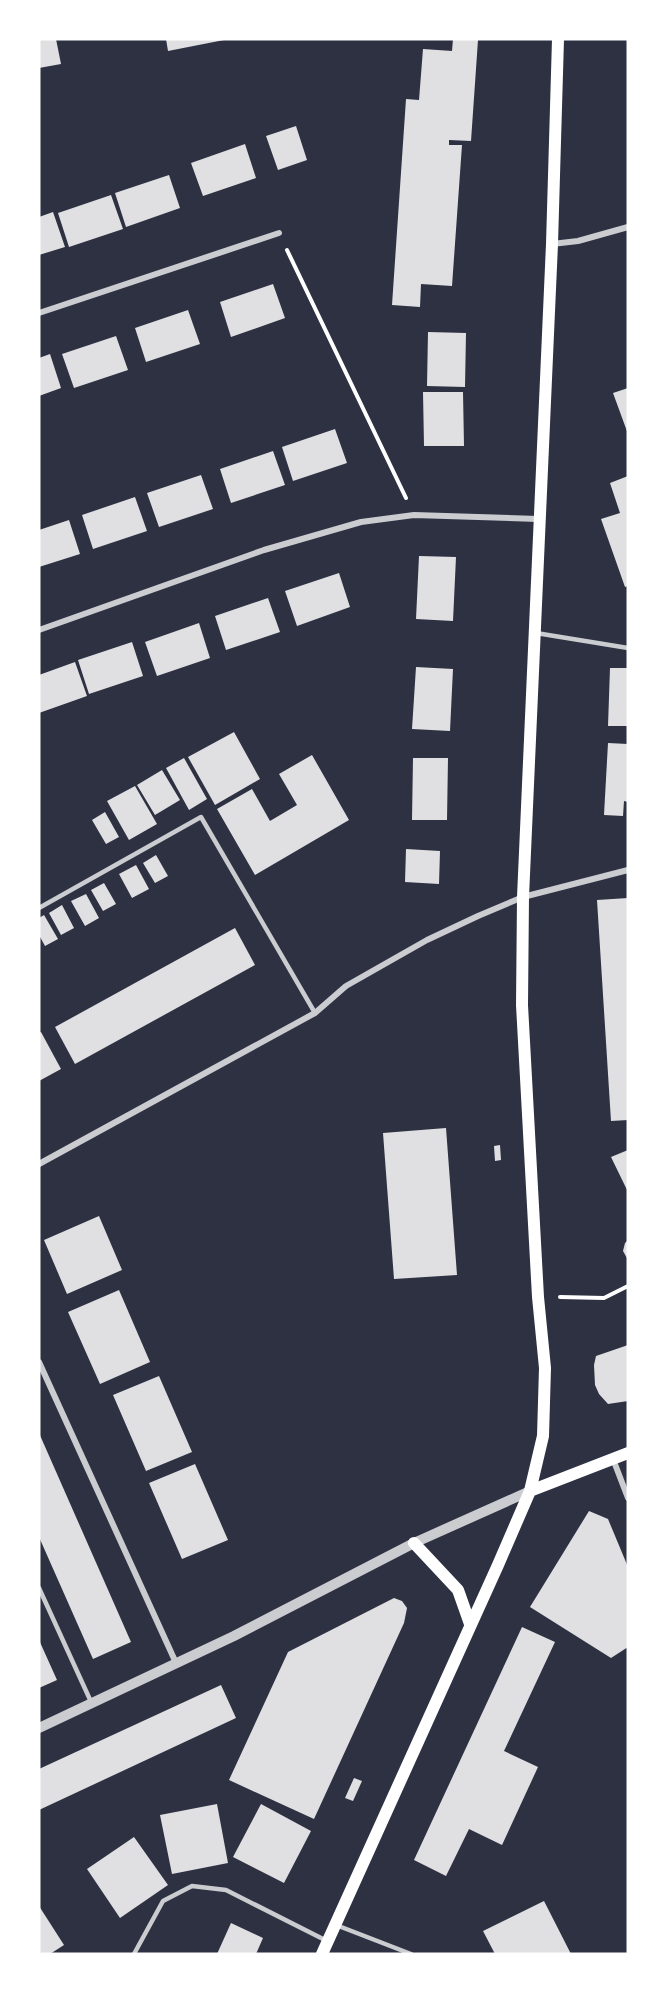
<svg xmlns="http://www.w3.org/2000/svg" width="667" height="1993" font-family="Helvetica,sans-serif">
<style>
.building{fill:#e0e0e3}
.lines{fill:none;stroke-linecap:round;stroke-linejoin:round}
.path{stroke:#fff;stroke-width:4}
.service{stroke:#caccd0;stroke-width:4.5}
.minor{stroke:#caccd0;stroke-width:6}
.tertiary{stroke:#caccd0;stroke-width:10}
.secondary{stroke:#fff;stroke-width:12}
</style>
<rect width="100%" height="100%" fill="#2d3142"/>
<path class="building" d="M39,39H56L61,64L39,68Z
M166,39H224V40L168,51Z
M453,39L478,40L471,141L449,140V145H462L452,286L421,284L420,307L392,305L406,99L419,100L423,49L452,51Z
M296,126L307,160L278,170L266,136Z
M245,144L256,178L203,196L191,163Z
M169,175L180,208L126,227L115,193Z
M111,195L123,229L69,247L58,213Z
M53,212L65,247L39,255V217Z
M273,284L285,318L231,337L220,302Z
M188,310L200,344L146,362L135,328Z
M428,332L466,333L465,387L427,386Z
M116,336L128,370L74,388L62,354Z
M50,354L61,388L39,396V358Z
M628,388V434L613,393Z
M423,392H463L464,446H424Z
M335,429L347,463L293,481L282,447Z
M273,451L285,485L231,503L220,469Z
M201,475L213,509L159,527L147,493Z
M628,476V586L625,587L601,519L620,513L610,483Z
M135,497L147,531L93,549L82,515Z
M69,520L80,554L39,567V530Z
M419,556L456,557L453,621L416,619Z
M339,573L350,607L297,626L285,591Z
M268,598L280,632L226,650L215,616Z
M199,623L210,658L157,676L145,642Z
M132,642L143,676L89,694L78,660Z
M75,662L87,696L39,713V675Z
M416,667L453,669L450,731L412,729Z
M610,668H628V726H608Z
M234,732L260,779L215,805L188,757Z
M608,743L628,744V802L624,801L623,816L604,815Z
M312,755L349,820L255,875L217,809L252,789L270,821L297,805L279,774Z
M184,758L207,799L189,810L166,768Z
M413,758H448L447,820H412Z
M162,770L180,800L155,815L137,785Z
M135,786L157,824L129,840L107,801Z
M105,812L119,837L106,844L92,820Z
M406,849L440,851L439,884L405,882Z
M156,855L168,876L155,883L143,863Z
M136,865L149,889L132,898L119,874Z
M104,883L116,904L103,911L91,890Z
M86,894L99,918L85,926L71,901Z
M628,898V1120L611,1121L597,900Z
M62,905L74,928L61,935L49,913Z
M44,915L58,939L45,946L39,935V918Z
M235,928L255,965L75,1064L55,1027Z
M41,1032L61,1069L39,1081V1033Z
M446,1128L457,1275L394,1279L383,1133Z
M500,1145L501,1160L495,1161L494,1146Z
M628,1150V1192L611,1157Z
M99,1216L122,1270L67,1294L44,1240Z
M628,1240V1260L623,1251L625,1243Z
M119,1290L150,1362L100,1384L68,1312Z
M628,1345V1401L608,1404L599,1394L595,1385L594,1365L596,1356Z
M159,1376L192,1452L146,1471L113,1395Z
M39,1433L131,1642L93,1659L39,1537Z
M195,1464L228,1540L182,1559L149,1483Z
M589,1511L608,1519L628,1567V1647L611,1658L530,1607Z
M394,1598L402,1601L407,1608L404,1623L314,1819L229,1780L288,1652Z
M522,1627L555,1642L504,1751L538,1767L502,1845L469,1829L446,1876L414,1860Z
M39,1640L57,1680L39,1688Z
M221,1685L236,1718L39,1810V1769Z
M354,1778L362,1781L353,1801L345,1798Z
M217,1804L228,1863L172,1874L160,1815Z
M261,1804L311,1831L284,1883L233,1857Z
M134,1837L168,1885L120,1918L87,1869Z
M544,1901L571,1954H495L483,1931Z
M39,1906L64,1945L50,1954H39Z
M231,1923L263,1938L256,1954H217Z"/>
<g class="lines">
<path class="path" d="M287,250L406,498
M560,1297L604,1298L628,1286"/>
<path class="service" d="M536,633L628,648
M39,908L201,817L315,1013
M39,1588L92,1704
M336,1925L411,1954
M134,1954L163,1901L192,1886L226,1890L327,1941"/>
<path class="minor" d="M552,244L578,241L628,227
M39,313L279,233
M39,630L264,550L361,522L414,515L538,519
M39,1164L315,1013L346,986L427,940L478,916L523,897L628,870
M39,1362L176,1663
M613,1459L628,1498"/>
<path class="tertiary" d="M39,1728L234,1636L414,1543L530,1491"/>
<path class="secondary" d="M530,1491L628,1453
M414,1543L458,1590L470,1624
M322,1954L498,1565L530,1491L543,1436L545,1368L538,1297L522,1005L523,897L552,244L558,39"/>
</g>
<rect width="667" height="1993" fill="none" stroke="#ffffff" stroke-width="81"/>
</svg>
